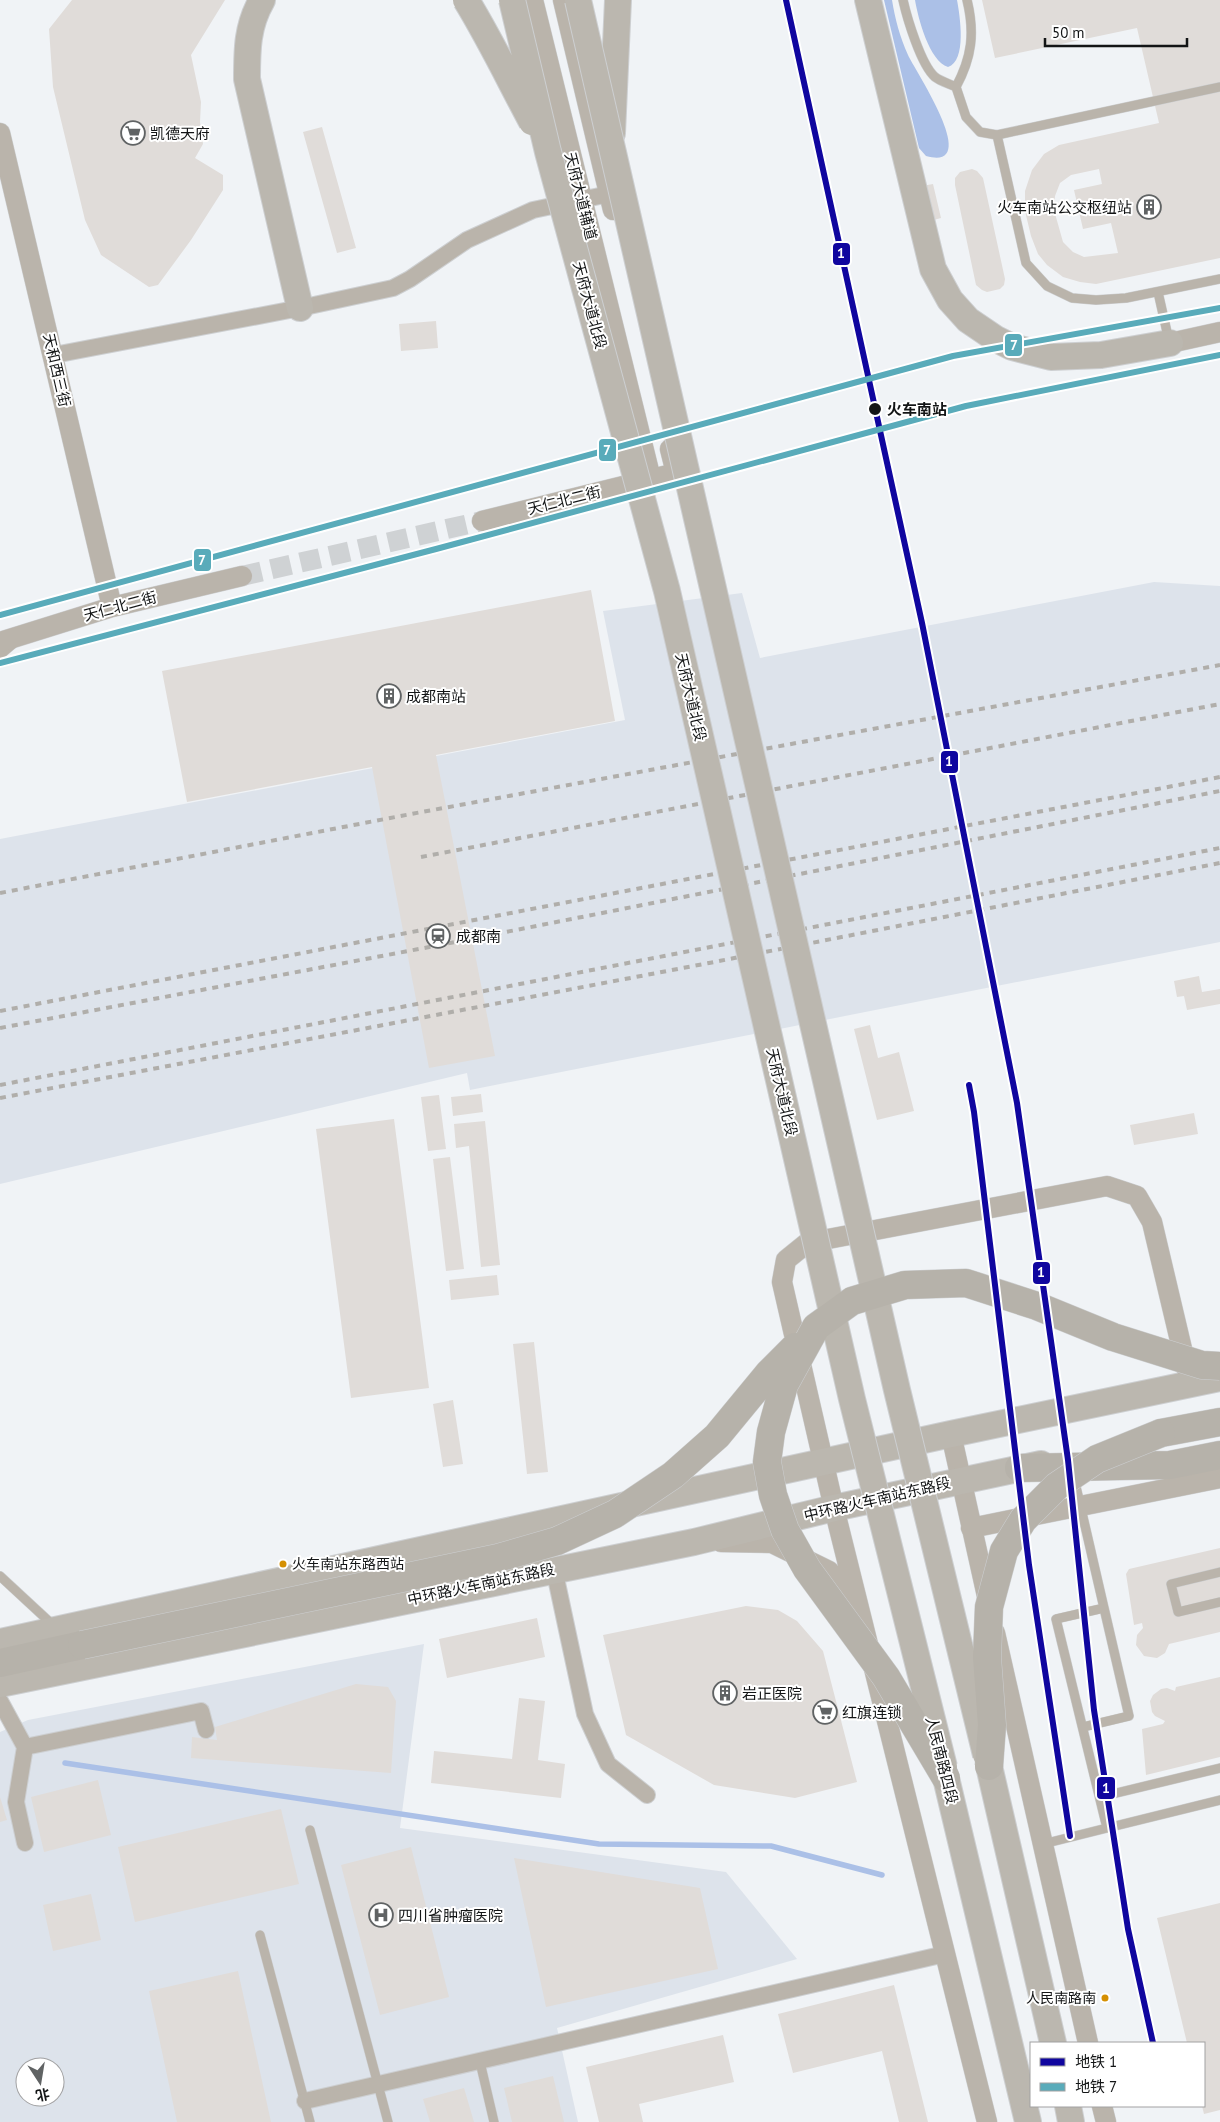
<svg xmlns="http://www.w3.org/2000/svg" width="1220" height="2122" font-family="'PT Sans','Noto Sans SC',sans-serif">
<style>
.built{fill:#dde3eb;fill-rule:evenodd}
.water{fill:#abc0e7}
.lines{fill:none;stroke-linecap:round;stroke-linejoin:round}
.stream{stroke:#abc0e7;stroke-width:5.5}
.building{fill:#e0dcd9;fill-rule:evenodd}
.tertiary-tunnel{stroke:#cfd2d4;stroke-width:20;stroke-dasharray:20 10;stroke-linecap:butt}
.service-casing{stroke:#cdcfd1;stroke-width:10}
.minor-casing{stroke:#cdcfd1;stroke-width:18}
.tertiary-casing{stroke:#cdcfd1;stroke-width:21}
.primary-casing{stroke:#cdcfd1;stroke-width:28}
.motorway-casing{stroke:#cdcfd1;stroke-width:29}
.service{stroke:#bab4ab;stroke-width:9}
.minor{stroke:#bab4ab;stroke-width:16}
.tertiary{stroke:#bab4ab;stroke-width:20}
.primary{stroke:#bbb7af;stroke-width:26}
.motorway{stroke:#b6b2aa;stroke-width:28}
.rail{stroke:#b0aeaa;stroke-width:4;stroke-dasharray:6 6;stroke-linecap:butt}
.primary-bridge-casing{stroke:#cdcfd1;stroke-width:28;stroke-linecap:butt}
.motorway-bridge-casing{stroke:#cdcfd1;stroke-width:29;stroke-linecap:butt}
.primary-bridge{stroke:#bbb7af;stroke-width:26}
.motorway-bridge{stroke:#b6b2aa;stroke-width:28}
.metro-1-casing{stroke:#fff;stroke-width:10}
.metro-2-casing{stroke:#fff;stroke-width:10}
.metro-1{stroke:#10069f;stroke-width:6}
.metro-2{stroke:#59abba;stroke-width:6}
.stop-dot{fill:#131516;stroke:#fff;stroke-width:2}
.bus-dot{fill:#d59003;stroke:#fff;stroke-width:2}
.labels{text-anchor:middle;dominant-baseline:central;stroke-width:4;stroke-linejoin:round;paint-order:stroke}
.bus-label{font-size:14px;fill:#131516;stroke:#fff;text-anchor:start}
.poi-label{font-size:15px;fill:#131516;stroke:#fff;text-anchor:start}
.street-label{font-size:15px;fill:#131516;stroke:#fff}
.stop-label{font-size:15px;font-weight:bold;fill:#131516;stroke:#fff;text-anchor:start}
.line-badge{stroke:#fff;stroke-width:2}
.badge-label{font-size:14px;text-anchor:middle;font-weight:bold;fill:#fff}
</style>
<rect width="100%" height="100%" fill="#f0f3f6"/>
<path class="built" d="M1154,582L1220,586V942L470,1090L467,1073L0,1184V839L625,720L603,611L742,593L760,658Z
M424,1644L400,1828L726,1872L797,1959L557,2028L578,2122H0V1732L28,1720ZM25,2067H55V2097H25Z"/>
<path class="water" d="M884,0H892C895,19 900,37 908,55C914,69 984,172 926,156L919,148Z
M915,0H957C960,16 967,61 948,67C929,61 918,18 915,0Z"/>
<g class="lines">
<path class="stream" d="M65,1763L599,1844L771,1846L882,1875"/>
</g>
<path class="building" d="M72,0H225L191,55L201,102L200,122L203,144L195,158L223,175V190L191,240L158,285L149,287L101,255L85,220L53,87L49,29Z
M982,0H1220V258L1096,284L1080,282L1063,277L1047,265L1038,254L1031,236L1025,211V191L1032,170L1044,154L1059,145L1159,123L1137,28L995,58ZM1099,169L1102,184L1074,190L1083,229L1111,223L1118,253L1084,257L1073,252L1063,242L1054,210L1055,196L1060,183L1071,175Z
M322,127L356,248L337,253L303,132Z
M972,169L977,171L983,178L1005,279L1004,285L1000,289L987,292L982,290L976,285L955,185V178L960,172Z
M933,184L941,218L930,221L922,186Z
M436,321L438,348L401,351L399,324Z
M591,590L615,721L436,755L495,1056L429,1068L372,767L187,802L162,671Z
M1199,976L1202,992L1220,989V1004L1187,1010L1184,996L1177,997L1174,981Z
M870,1025L878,1058L899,1052L914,1111L877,1120L854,1029Z
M481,1094L483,1112L453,1116L451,1097Z
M439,1095L446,1149L428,1151L421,1097Z
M1194,1113L1198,1134L1134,1145L1130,1125Z
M394,1119L429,1388L351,1398L316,1129Z
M485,1121L500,1265L481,1267L469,1146L456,1148L454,1124Z
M450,1157L464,1269L446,1271L433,1159Z
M497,1275L499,1295L451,1300L449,1280Z
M534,1342L548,1472L527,1474L513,1344Z
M453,1400L463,1464L443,1467L433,1404Z
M1220,1548V1632L1169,1644L1165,1653L1157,1658L1144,1656L1136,1645L1137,1635L1143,1628L1142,1623L1134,1625L1126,1574L1129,1569Z
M746,1606L778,1610L797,1621L823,1651L857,1782L795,1798L714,1785L626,1735L603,1635Z
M537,1618L545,1657L447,1678L439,1639Z
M1220,1677V1757L1146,1775L1142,1729L1163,1724L1165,1721L1155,1716L1152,1712L1150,1701L1153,1695L1161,1689L1167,1688L1175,1691L1176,1687Z
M356,1684L388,1687L396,1701L391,1773L191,1758L192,1737L217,1740L215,1727Z
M519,1698L545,1701L538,1760L565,1764L561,1798L431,1783L434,1751L512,1759Z
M98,1780L111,1835L44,1852L31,1797Z
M0,1797L7,1820L0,1822Z
M281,1809L299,1884L135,1922L118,1847Z
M411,1847L449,1997L380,2015L341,1865Z
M514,1858L700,1888L718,1969L546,2007Z
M91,1894L101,1940L53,1951L43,1905Z
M1220,1903V2110L1204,2114L1202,2106L1204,2043H1187L1157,1918Z
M238,1971L271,2122H177L149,1991Z
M894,1985L928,2122H899L882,2051L793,2073L778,2014Z
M723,2035L734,2082L639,2104L643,2122H599L586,2067Z
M553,2076L564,2122H512L504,2088Z
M464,2088L474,2122H430L423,2099Z"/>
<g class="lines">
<path class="tertiary-tunnel" d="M242,576L482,521"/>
<g class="service-casing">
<path id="service" d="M903,0C907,18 921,65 935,77C940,81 950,84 956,87C972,57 975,33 967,0
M956,87L966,117L980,132L997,135L1026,263L1047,286L1072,298L1096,300L1126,298L1220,279
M997,135L1220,87
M1158,292L1169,341
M0,655L13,644
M1220,1572L1171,1584L1178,1612L1220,1602
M0,1576L54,1626
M1083,1727L1129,1716L1104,1608
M1100,1797L1220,1768
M1107,1828L1220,1800
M310,1830L388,2122
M1043,1844L1107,1828L1056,1619L1104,1608L1074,1478
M260,1935L310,2122
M480,2062L494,2122"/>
</g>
<g class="minor-casing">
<path id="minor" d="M54,355L300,308L393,288L410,279L467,240L533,210L609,194
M554,1569L585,1714L608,1764L647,1795
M0,1701L25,1747L16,1802L25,1843
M25,1747L201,1711L206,1730
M305,2101L945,1954"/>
</g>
<g class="tertiary-casing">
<path id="tertiary" d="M533,0L651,479
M563,0L613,210
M0,133L112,607
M1170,343L1220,332
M482,521L676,473L670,449
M0,642L112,607L242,576
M951,1434L989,1605
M971,1528L1220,1478
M721,1542L772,1543L829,1571L857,1601
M995,1633L1088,2043
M1102,2106L1106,2122
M987,2122L834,1508L782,1282L786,1260L807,1243L1107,1186L1137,1196L1152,1222L1187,1370"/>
</g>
<g class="primary-casing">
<path id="primary" d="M262,0C247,26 247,50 247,79L300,308
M868,0L933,269L950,300L968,320L996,339L1012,347L1051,357L1101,355L1170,343
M612,133L618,0
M0,1642L951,1434L1220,1378
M0,1684L694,1542L834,1508L1041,1464
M989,1766L1053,2043
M946,1778L1028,2122
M1068,2106L1071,2122"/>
</g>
<g class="motorway-casing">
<path id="motorway" d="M1161,1433L1220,1422
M1019,1468L1170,1465L1220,1455
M0,1663L82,1645"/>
</g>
<use href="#service" class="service"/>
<use href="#minor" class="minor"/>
<use href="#tertiary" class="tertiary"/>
<use href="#primary" class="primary"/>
<use href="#motorway" class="motorway"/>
<path class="rail" d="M421,857L1220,704
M0,893L411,814L1220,665
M0,1011L1220,777
M0,1028L440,945L1220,791
M0,1085L1220,848
M0,1098L709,963L1220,863"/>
<g class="primary-bridge-casing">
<path id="primary-bridge" d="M466,0C490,39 510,81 532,122
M512,0L548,152L667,591L852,1399L944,1767
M578,0L897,1390L986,1755"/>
</g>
<g class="motorway-bridge-casing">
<path id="motorway-bridge" d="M82,1645L498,1558L557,1541L615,1514L673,1475L717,1436L769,1373L795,1347
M989,1766L992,1725L987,1657L989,1607L1004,1551L1023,1520L1057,1486L1097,1459L1161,1433
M946,1778L886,1677L807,1569L785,1530L773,1495L767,1462L771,1432L784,1385L816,1327L852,1301L905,1285L966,1283L1037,1306L1113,1337L1202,1365L1220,1366"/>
</g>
<use href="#primary-bridge" class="primary-bridge"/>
<use href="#motorway-bridge" class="motorway-bridge"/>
<g class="metro-1-casing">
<path id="metro-1" d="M786,0L922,623L1017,1103L1068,1460L1094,1710L1128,1929L1153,2043
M969,1085L974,1112L1029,1565L1070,1836"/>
</g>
<g class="metro-2-casing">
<path id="metro-2" d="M0,615L953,356L1220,308
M0,663L436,549L966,406L1220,355"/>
</g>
<use href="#metro-1" class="metro-1"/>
<use href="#metro-2" class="metro-2"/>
</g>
<defs>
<g id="supermarket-ring" transform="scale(1.25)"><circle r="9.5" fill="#fff" stroke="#606364" stroke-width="1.5"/><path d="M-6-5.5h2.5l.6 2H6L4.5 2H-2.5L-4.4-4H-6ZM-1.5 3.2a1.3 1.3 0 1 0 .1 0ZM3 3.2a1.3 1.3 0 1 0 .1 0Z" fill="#606364"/></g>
<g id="building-ring" transform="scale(1.25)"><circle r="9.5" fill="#fff" stroke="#606364" stroke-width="1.5"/><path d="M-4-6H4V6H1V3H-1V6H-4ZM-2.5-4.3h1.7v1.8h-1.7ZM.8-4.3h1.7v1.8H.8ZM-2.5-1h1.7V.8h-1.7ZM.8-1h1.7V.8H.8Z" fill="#606364"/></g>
<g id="station-ring" transform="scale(1.25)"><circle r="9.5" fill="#fff" stroke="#606364" stroke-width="1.5"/><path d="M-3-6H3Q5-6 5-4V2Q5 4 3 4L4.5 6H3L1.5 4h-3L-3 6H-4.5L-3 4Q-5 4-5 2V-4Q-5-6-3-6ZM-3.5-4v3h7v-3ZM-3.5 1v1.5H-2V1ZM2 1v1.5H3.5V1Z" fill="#606364"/></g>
<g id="hospital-ring" transform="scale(1.25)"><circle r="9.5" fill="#fff" stroke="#606364" stroke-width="1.5"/><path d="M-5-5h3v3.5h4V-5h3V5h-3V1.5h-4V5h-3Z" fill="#606364"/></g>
</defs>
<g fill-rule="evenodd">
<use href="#supermarket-ring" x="133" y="133"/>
<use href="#building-ring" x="1149" y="207"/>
<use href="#building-ring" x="389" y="696"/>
<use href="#station-ring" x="438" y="936"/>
<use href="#building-ring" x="725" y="1693"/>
<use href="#supermarket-ring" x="825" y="1712"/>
<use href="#hospital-ring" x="381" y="1915"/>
</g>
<circle class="stop-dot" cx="875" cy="409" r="7"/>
<g class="bus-dot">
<circle cx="283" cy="1564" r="4.5"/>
<circle cx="1105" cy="1998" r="4.5"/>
</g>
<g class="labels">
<g class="bus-label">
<text x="292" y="1564">火车南站东路西站</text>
<text x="1096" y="1998" text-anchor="end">人民南路南</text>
</g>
<g class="poi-label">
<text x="150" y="133">凯德天府</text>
<text x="1132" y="207" text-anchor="end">火车南站公交枢纽站</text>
<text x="406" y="696">成都南站</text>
<text x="456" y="936">成都南</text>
<text x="742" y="1693">岩正医院</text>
<text x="842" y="1712">红旗连锁</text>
<text x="398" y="1915">四川省肿瘤医院</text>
</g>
<g class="street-label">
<text transform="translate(581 196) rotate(76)">天府大道辅道</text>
<text transform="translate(590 305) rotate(75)">天府大道北段</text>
<text transform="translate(57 370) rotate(77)">天和西三街</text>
<text transform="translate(564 500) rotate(-14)">天仁北二街</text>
<text transform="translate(120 606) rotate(-15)">天仁北二街</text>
<text transform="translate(691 697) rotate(77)">天府大道北段</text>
<text transform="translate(782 1092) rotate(77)">天府大道北段</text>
<text transform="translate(877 1499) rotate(-13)">中环路火车南站东路段</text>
<text transform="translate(481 1584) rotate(-12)">中环路火车南站东路段</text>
<text transform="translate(942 1760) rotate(76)">人民南路四段</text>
</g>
<g class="stop-label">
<text x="887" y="409">火车南站</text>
</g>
</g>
<g class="line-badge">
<rect x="832" y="242" width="19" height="24" rx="5" fill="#10069f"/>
<rect x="1004" y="333" width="19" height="24" rx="5" fill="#59abba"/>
<rect x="598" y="438" width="19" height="24" rx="5" fill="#59abba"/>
<rect x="193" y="548" width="19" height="24" rx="5" fill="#59abba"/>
<rect x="940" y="750" width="19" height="24" rx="5" fill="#10069f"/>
<rect x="1032" y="1261" width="19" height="24" rx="5" fill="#10069f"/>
<rect x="1096" y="1776" width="20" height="24" rx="5" fill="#10069f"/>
</g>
<g class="badge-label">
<text x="841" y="258">1</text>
<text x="1014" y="350">7</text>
<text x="607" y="455">7</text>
<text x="202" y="565">7</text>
<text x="949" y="766">1</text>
<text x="1041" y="1277">1</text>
<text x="1106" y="1793">1</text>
</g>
<rect x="1030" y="2042" width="175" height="65" fill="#ffffff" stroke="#a1a1a2"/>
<rect x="1040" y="2058" width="25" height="8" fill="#10069f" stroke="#a1a1a2"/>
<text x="1075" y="2067" font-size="15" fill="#131516">地铁 1</text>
<rect x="1040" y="2083" width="25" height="8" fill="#59abba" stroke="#a1a1a2"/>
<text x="1075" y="2092" font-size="15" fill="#131516">地铁 7</text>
<g transform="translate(40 2082) rotate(168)"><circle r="24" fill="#ffffff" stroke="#a1a1a2"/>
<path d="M0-4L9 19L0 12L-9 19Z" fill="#606364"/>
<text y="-8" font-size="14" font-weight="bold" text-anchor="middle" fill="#131516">北</text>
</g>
<path d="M1045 38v8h142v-8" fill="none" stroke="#131516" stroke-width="2.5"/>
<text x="1052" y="38" font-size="15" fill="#131516" stroke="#ffffff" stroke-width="4" paint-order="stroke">50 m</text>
</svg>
